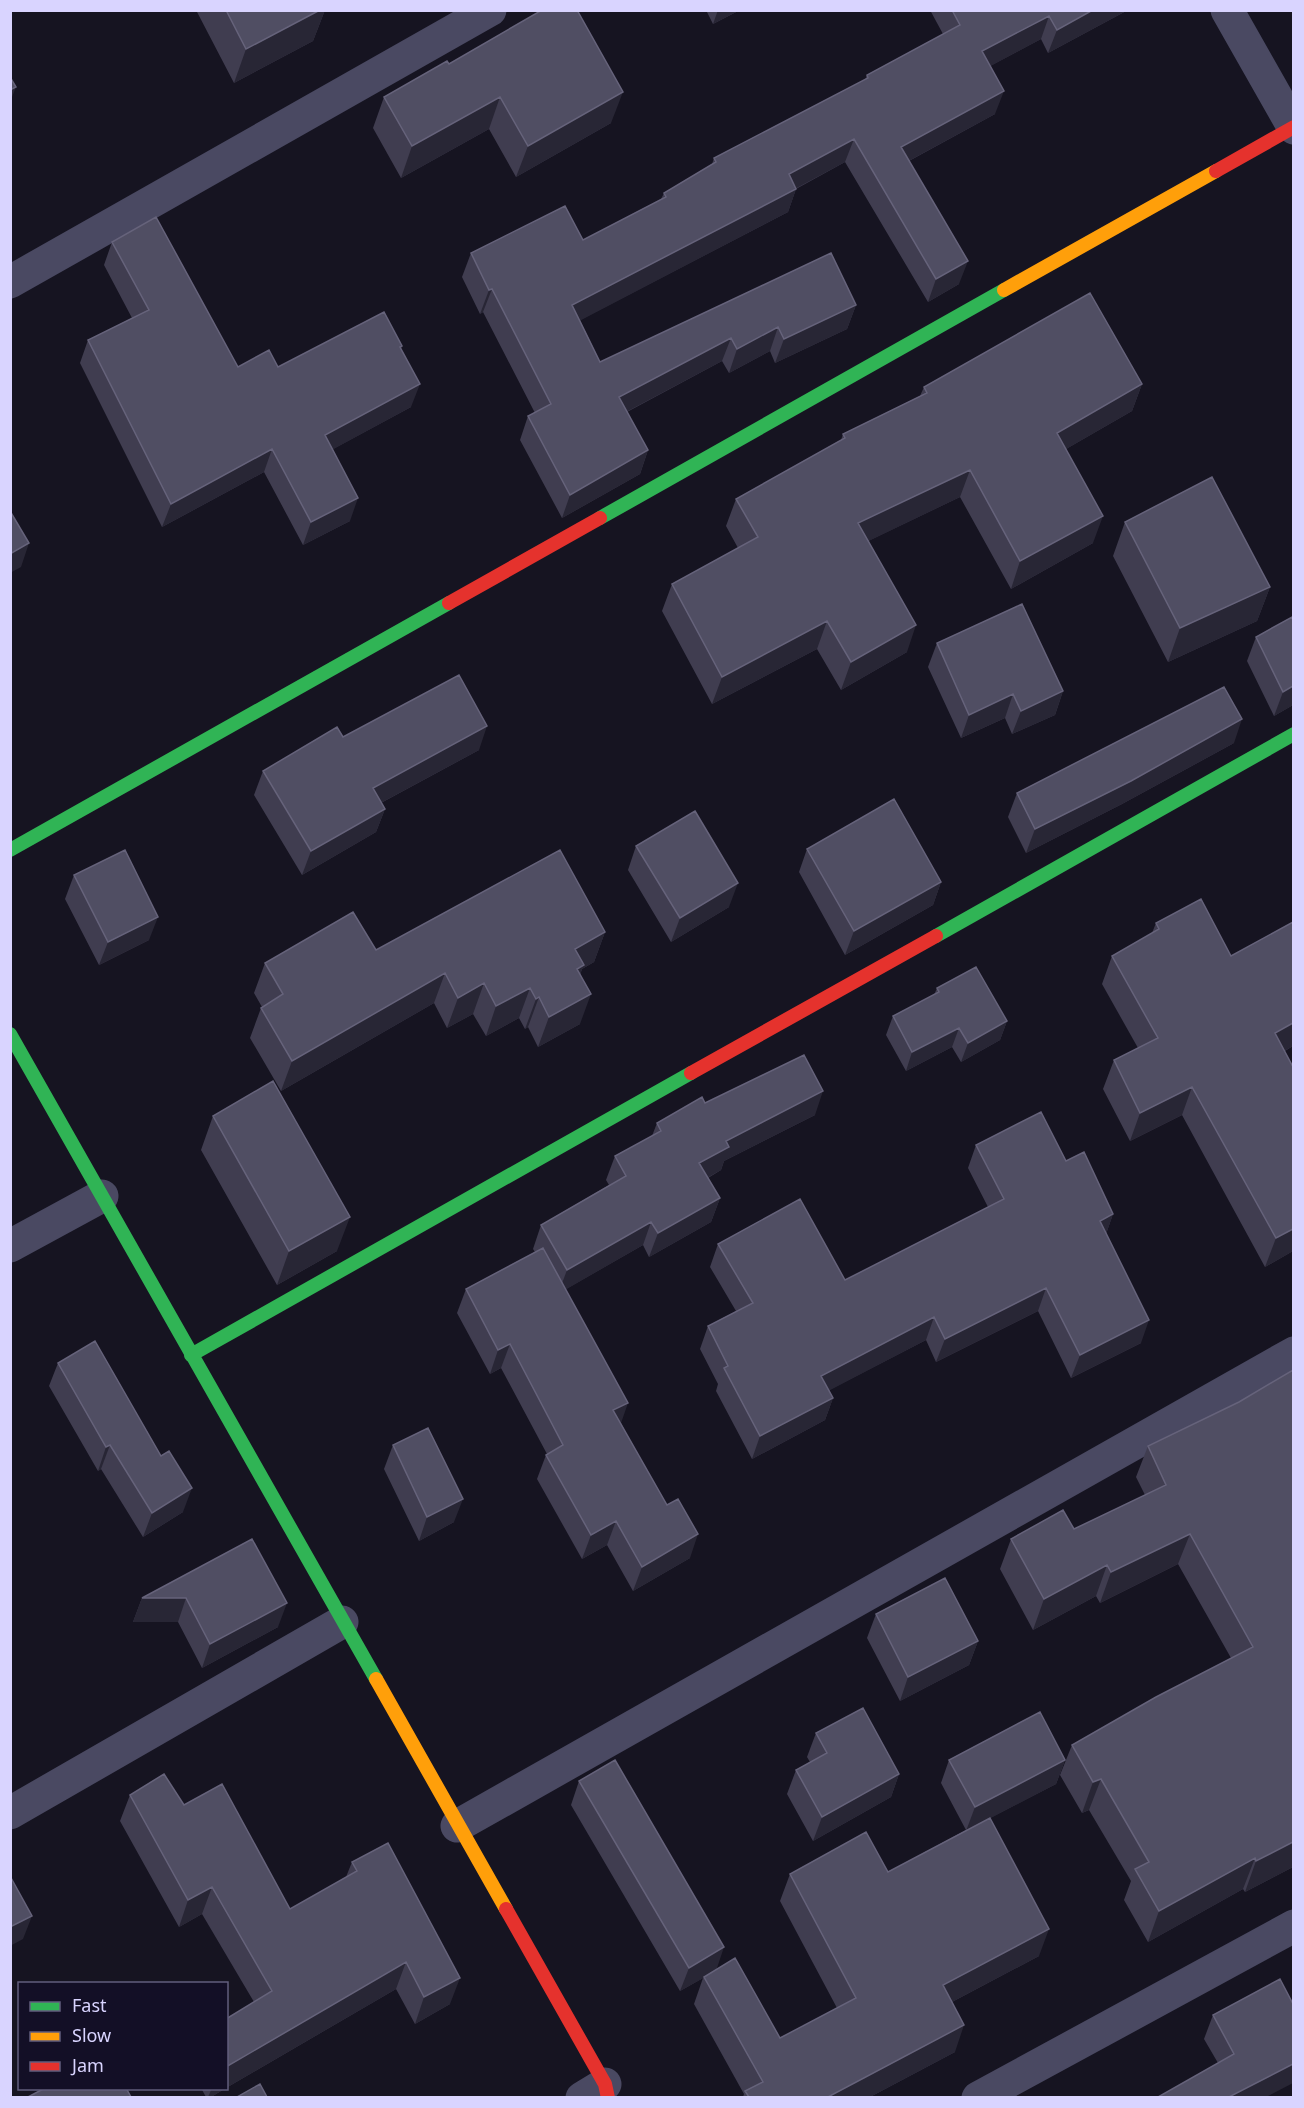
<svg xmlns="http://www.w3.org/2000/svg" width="1304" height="2108" font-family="'Noto Sans',sans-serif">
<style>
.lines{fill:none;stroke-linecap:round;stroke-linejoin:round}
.street{stroke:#4a4962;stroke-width:33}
.fast{stroke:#30b455;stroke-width:14}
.slow{stroke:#ff9f0a;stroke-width:14}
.jam{stroke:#e5322d;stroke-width:14}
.wall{fill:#403d50}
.shaded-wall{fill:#282635}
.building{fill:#504e63;stroke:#66637b;stroke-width:1.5}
</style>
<rect width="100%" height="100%" fill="#161421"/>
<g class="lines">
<path class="street" d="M1227,10L1294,128
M10,282L490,10
M10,1246L102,1196
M10,1813L342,1622
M457,1826L1294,1353
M582,2098L605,2084
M978,2098L1294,1926"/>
<path class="fast" d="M600,518L1004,290
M10,850L449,603
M936,936L1294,734
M10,1034L376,1679
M191,1355L691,1073"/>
<path class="slow" d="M1004,290L1216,171
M376,1679L506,1909"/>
<path class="jam" d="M1216,171L1294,127
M449,603L600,518
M691,1073L936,936
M506,1909L605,2084L608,2098"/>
</g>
<path class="wall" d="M196,10H325L313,41L234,83Z
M706,10H740L713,24Z
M930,10H1128L1048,53L1041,39L990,66L995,114L909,161L959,284L928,302L845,162L796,189L788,212L580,320L600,362L856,305L847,329L775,363L770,351L729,373L722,361L627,412L648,450L640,474L562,518L520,440L528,416L535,413L483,312L480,314L462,277L471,253L583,240L661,199L664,193L712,164L714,158L865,80L867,75L943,34Z
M449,64L611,123L516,177L489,129L401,178L373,128L384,97Z
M112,242L238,367H278L402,346L401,349L411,407L333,449L350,521L303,545L264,472L162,527L80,363L88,340L132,318L104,265Z
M1142,384L1132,411L1066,449L1093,543L1011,589L960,497L868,541L907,652L841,690L817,649L712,704L662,611L672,584L738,548L726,526L736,499L841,440L843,434L920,396L924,387Z
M1125,522L1270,587L1257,621L1168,662L1113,556Z
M1256,637L1293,705L1274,716L1247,661Z
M937,643L1063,691L1055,715L1012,734L1005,718L961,738L928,667Z
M343,737L479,750L381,803L385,809L376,832L302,875L254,795L263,771Z
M1234,743L1122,804L1026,853L1008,817L1017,793Z
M636,846L729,907L671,942L628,870Z
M807,849L941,882L933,905L845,955L799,872Z
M74,875L149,940L99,965L65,899Z
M1293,922V1046L1285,1051L1293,1251L1265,1267L1182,1115L1130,1141L1103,1089L1114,1060L1138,1048L1102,984L1112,956L1152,933L1156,923L1231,956Z
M605,932L594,962L582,969L580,975V1024L538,1047L528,1027L525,1029L519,1018L486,1036L473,1014L447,1028L434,1003L281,1091L250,1038L261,1008L262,1007L254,993L265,963L376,950Z
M937,988L1007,1021L1000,1040L961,1062L952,1047L906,1071L886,1035L893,1016L934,995Z
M705,1103L815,1115L724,1161L721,1170L708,1178L720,1198L711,1222L649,1257L643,1245L566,1289L621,1423L690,1558L633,1591L607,1545L582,1559L537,1479L546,1455L547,1454L501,1368L490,1374L457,1313L466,1289L535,1252L533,1249L541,1225L609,1185L606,1180L615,1156L652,1136L657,1123Z
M213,1116L337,1251L277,1285L201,1150Z
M976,1145L1066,1161L1113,1214L1106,1234L1141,1343L1071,1378L1038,1311L936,1362L926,1340L829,1390L833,1398L825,1420L752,1459L716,1391L718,1384L700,1349L708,1326L736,1311L710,1267L718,1244L845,1280L988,1207L968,1168Z
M58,1363L161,1456L183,1512L143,1537L101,1469L98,1471L49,1386Z
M1239,1402L1293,1867L1245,1892L1243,1889L1148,1942L1124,1900L1131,1881L1089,1810L1082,1813L1060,1775L1072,1745L1231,1658L1178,1564L1100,1603L1096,1596L1033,1630L1000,1569L1011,1539L1074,1529L1145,1495L1136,1477L1148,1446Z
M393,1445L454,1522L419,1541L384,1469Z
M252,1539L278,1627L202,1668L178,1622H133L142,1598Z
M876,1614L978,1641L969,1665L900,1701L867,1638Z
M816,1733L899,1774L891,1797L813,1841L787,1794L796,1770L810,1762L807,1757Z
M949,1760H1065L1056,1784L990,1818L1039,1956L952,2002L955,2052L870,2097H743L744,2094L694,2004L703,1978L680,1991L571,1805L579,1781L716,1969L780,2038L837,2008L780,1901L790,1874L888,1872L966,1830L941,1783Z
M130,1795L184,1805L290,1909L346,1877L352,1862L450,2004L415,2024L396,1989L226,2088V2019L254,2002L202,1914L179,1927L120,1821Z
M1213,2015L1266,2097L1218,2063L1204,2039Z
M201,2088H226L211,2097H206Z"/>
<path class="shaded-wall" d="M320,10H325L313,41L234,83L246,49Z
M718,10H740L713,24Z
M1093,10H1128L1048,53L1057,30Z
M1049,16L1041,39L974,75L982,51Z
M16,87L10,102V90Z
M1004,91L995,114L892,170L901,147Z
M623,92L611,123L516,177L528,146Z
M500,97L489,129L401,178L412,146Z
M854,139L845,162L791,191L796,189L788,212L564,329L572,305L789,174Z
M968,261L959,284L928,302L936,279Z
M492,289L483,312L480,314L489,290Z
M856,305L847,329L775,363L784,339Z
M778,327L770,351L729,373L737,349Z
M731,338L722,361L611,420L619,397Z
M420,384L411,407L317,458L325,435Z
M1142,384L1132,411L1047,460L1057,433Z
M272,449L264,472L162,527L171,504Z
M648,450L640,474L562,518L570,495Z
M970,470L960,497L848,551L858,523Z
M358,498L350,521L303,545L311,522Z
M1103,516L1093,543L1011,589L1020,561Z
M29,543L21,567L10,573V554Z
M1270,587L1257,621L1168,662L1180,628Z
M827,621L817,649L712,704L722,677Z
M916,625L907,652L841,690L851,662Z
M1293,686V705L1274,716L1283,692Z
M1063,691L1055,715L1012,734L1021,711Z
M1013,694L1005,718L961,738L969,715Z
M1242,719L1234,743L1122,804L1026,853L1035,829Z
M487,726L479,750L364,812L373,788Z
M385,809L376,832L302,875L311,851Z
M941,882L933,905L845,955L854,931Z
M738,883L729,907L671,942L680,918Z
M158,917L149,940L99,965L108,942Z
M605,932L594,962L582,969L573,995L575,949Z
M445,973L434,1003L281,1091L292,1061Z
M484,983L473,1014L447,1028L458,998Z
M530,988L519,1018L486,1036L496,1006Z
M591,994L580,1024L538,1047L549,1017Z
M539,997L528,1027L525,1029L536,999Z
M1007,1021L1000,1040L961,1062L968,1043Z
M1293,1023V1046L1265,1062L1275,1033Z
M959,1028L952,1047L906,1071L912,1052Z
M1192,1087L1182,1115L1130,1141L1140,1113Z
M823,1091L815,1115L724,1161L721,1170L691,1187L699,1163L726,1141Z
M720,1198L711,1222L649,1257L658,1233Z
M1113,1214L1105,1237L1100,1221Z
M350,1217L337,1251L277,1285L289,1251Z
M651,1222L643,1245L558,1294L567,1270Z
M1293,1229V1251L1265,1267L1276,1238Z
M1046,1288L1038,1311L936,1362L945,1339Z
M934,1317L926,1340L813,1399L821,1376Z
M1149,1320L1141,1343L1071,1378L1080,1355Z
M510,1344L501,1368L490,1374L498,1350Z
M833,1398L825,1420L752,1459L760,1436Z
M628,1403L620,1426L613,1410Z
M110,1445L101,1469L98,1471L106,1447Z
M192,1488L183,1512L143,1537L152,1513Z
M463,1499L454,1522L419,1541L427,1517Z
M616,1521L607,1545L582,1559L591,1535Z
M698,1534L690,1558L633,1591L642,1567Z
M1190,1534L1178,1564L1100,1603L1111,1572Z
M1107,1565L1096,1596L1033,1630L1044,1599Z
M142,1598H186L178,1622H133Z
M287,1603L278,1627L202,1668L210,1644Z
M978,1641L969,1665L900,1701L908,1677Z
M1065,1760L1056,1784L966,1831L975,1807Z
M899,1774L891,1797L813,1841L822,1817Z
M1101,1779L1089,1810L1082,1813L1093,1782Z
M1293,1842V1867L1245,1892L1256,1861Z
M1255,1858L1243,1889L1148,1942L1159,1911Z
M212,1887L202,1914L179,1927L188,1900Z
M32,1916L23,1939L10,1946V1927Z
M1049,1929L1039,1956L933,2012L943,1985Z
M724,1947L716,1971L680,1991L689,1968Z
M406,1962L396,1989L226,2088V2067Z
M460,1978L450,2004L415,2024L424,1997Z
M964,2025L955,2052L870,2097H828Z
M1293,2064V2083L1266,2097H1229Z
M212,2088H226L211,2097H208Z"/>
<path class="building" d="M226,10H320L246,49Z
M542,10H577L623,92L528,146L500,97L412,146L384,97L447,61L449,64Z
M952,10H1093L1057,30L1049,16L982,51L1004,91L901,147L968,261L936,279L854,139L789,174L796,189L572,305L600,362L831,253L856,305L784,339L778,327L737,349L731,338L619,397L648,450L570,495L528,416L551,404L492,289L489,290L471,253L565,206L583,240L666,197L664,193L716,162L714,158L868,78L867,75L960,25Z
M10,77L16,87L10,90Z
M156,217L238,367L269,350L278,367L384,312L402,346L400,347L420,384L325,435L358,498L311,522L272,449L171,504L88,340L149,310L112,242Z
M1090,293L1142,384L1057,433L1103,516L1020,561L970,470L858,523L916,625L851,662L827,621L722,677L672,584L758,537L736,499L845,438L843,434L927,393L924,387Z
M1212,477L1270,587L1180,628L1125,522Z
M10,511L29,543L10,554Z
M1022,604L1063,691L1021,711L1013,694L969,715L937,643Z
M1292,617L1293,620V686L1283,692L1256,637Z
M459,675L487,726L373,788L385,809L311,851L263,771L337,727L343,737Z
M1224,687L1242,719L1131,781L1035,829L1017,793Z
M894,799L941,882L854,931L807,849Z
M695,811L738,883L680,918L636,846Z
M125,850L158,917L108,942L74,875Z
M560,850L605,932L575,949L584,965L577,969L591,994L549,1017L539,997L536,999L530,988L496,1006L484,983L458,998L445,973L292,1061L261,1008L283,994L265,963L353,912L376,950Z
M1201,899L1231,956L1293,922V1023L1275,1033L1293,1067V1229L1276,1238L1192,1087L1140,1113L1114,1060L1158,1038L1112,956L1159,929L1156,923Z
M976,967L1007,1021L968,1043L959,1028L912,1052L893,1016L939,992L937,988Z
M804,1055L823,1091L726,1141L729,1147L699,1163L720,1198L658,1233L651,1222L567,1270L541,1225L626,1176L615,1156L661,1131L657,1123L702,1097L705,1103Z
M273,1081L350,1217L289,1251L213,1116Z
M1041,1112L1066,1161L1084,1152L1113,1214L1100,1221L1149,1320L1080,1355L1046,1288L945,1339L934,1317L821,1376L833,1398L760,1436L724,1368L728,1366L708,1326L753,1303L718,1244L800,1199L845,1280L1004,1199L976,1145Z
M543,1248L628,1403L613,1410L667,1505L678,1499L698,1534L642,1567L616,1521L591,1535L546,1455L563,1445L510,1344L498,1350L466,1289Z
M95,1341L161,1456L169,1451L192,1488L152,1513L110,1445L106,1447L58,1363Z
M1293,1370V1842L1256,1861L1255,1858L1159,1911L1135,1869L1149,1862L1101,1779L1093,1782L1072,1745L1156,1697L1253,1647L1190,1534L1111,1572L1107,1565L1044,1599L1011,1539L1063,1510L1074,1529L1166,1485L1148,1446L1239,1402Z
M428,1428L463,1499L427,1517L393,1445Z
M252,1539L287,1603L210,1644L186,1598H142Z
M945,1578L978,1641L908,1677L876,1614Z
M863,1708L899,1774L822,1817L796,1770L827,1753L816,1733Z
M1040,1712L1065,1760L975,1807L949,1760Z
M615,1760L724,1947L689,1968L579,1781Z
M164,1774L184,1805L222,1784L290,1909L357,1871L352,1862L388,1843L460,1978L424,1997L406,1962L226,2067V2019L272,1991L212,1887L188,1900L130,1795Z
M990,1818L1049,1929L943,1985L964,2025L828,2097H749L745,2091L763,2082L704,1977L735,1958L780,2038L856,1998L790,1874L866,1832L888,1872Z
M10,1876L32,1916L10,1927Z
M1280,1979L1293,2004V2064L1229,2097H1158L1234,2054L1213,2015Z
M260,2084L267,2097H237Z
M45,2088H126L131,2097H28Z"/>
<rect width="1304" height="2108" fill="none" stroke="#d9d4ff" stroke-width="24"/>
<rect x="18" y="1982" width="210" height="108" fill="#130f26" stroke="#625e7d" stroke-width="1.5"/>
<rect x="30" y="2002" width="30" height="9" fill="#30b455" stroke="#625e7d" stroke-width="1.5"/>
<text x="72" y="2012" font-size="18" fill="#d9d4ff">Fast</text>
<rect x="30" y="2032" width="30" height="9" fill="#ff9f0a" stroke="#625e7d" stroke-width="1.5"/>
<text x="72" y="2042" font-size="18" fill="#d9d4ff">Slow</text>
<rect x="30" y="2062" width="30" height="9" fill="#e5322d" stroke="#625e7d" stroke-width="1.5"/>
<text x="72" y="2072" font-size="18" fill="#d9d4ff">Jam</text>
</svg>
